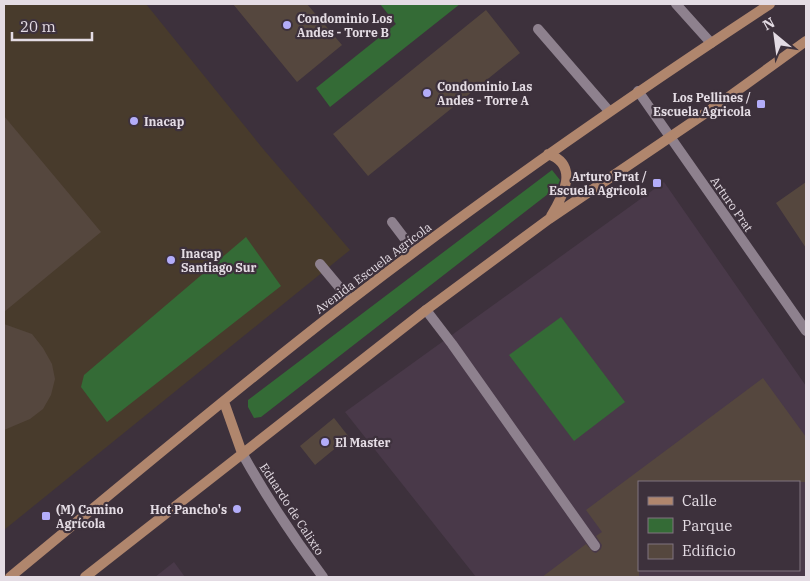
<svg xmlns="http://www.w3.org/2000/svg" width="810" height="581" font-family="'IBM Plex Serif',serif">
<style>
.built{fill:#493949;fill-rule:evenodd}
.education{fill:#483b2c}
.green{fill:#346b36}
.building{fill:#55473e}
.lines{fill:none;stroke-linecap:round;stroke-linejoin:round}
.service{stroke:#8e818e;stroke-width:10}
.minor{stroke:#8e818e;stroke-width:10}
.secondary{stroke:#b0866d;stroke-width:10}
.poi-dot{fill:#b3adf9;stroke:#3d313c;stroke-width:2}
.labels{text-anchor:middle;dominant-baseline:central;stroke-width:4.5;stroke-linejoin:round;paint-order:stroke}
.poi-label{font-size:12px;font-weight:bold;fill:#e4dce4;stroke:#3d313c;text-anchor:start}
.street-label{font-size:12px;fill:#e4dce4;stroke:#3d313c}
</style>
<rect width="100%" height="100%" fill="#3d313c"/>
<path class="built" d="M664,182L806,386V577H476L345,412ZM639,482H799V570H639Z
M174,562L185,577H155Z"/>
<path class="education" d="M4,4H146L264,150L350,250L4,530Z"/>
<path class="green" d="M380,4H460L330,107L316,88L396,24Z
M552,170L560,180L557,187L261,417L254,418L248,407V400Z
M246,237L281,286L107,422L81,387L84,375Z
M561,317L625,402L574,441L509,355Z"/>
<path class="building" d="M233,4H307L342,45L297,82Z
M486,10L520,53L368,176L333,134Z
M4,116L101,232L4,312Z
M806,182V248L776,203Z
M4,324L32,334L43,348L52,364L55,379L51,395L43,409L30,419L4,430Z
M763,378L806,437V482H639V577H542L586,544L593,552L596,553L601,549L602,545L596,536L602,532L586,510Z
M334,418L349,437L315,465L300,446Z"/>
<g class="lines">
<path class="service" d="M538,29L609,111
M392,222L414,251
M320,264L350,300
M426,310L452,344L595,546"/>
<path class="minor" d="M676,4L711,43
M638,91L806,331
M242,453C266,496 293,537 323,577"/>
<path class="secondary" d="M548,154C580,165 563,196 551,216
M224,402L242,453
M10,577C123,484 235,389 352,299C487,195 627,98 770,4
M85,577L426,310L549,219L716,106L806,41"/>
</g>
<g class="poi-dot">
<circle cx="287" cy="25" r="5"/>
<circle cx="427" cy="93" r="5"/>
<rect x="756" y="99" width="10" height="10" rx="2.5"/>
<circle cx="134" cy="121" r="5"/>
<rect x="652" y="178" width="10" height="10" rx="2.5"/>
<circle cx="171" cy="260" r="5"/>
<circle cx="325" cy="442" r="5"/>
<circle cx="237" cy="509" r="5"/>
<rect x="41" y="511" width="10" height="10" rx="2.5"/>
</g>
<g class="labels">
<g class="poi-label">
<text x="297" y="18">Condominio Los<tspan x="297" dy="14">Andes - Torre B</tspan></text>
<text x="437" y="86">Condominio Las<tspan x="437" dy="14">Andes - Torre A</tspan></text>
<text x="751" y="97" text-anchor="end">Los Pellines /<tspan x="751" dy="14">Escuela Agricola</tspan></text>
<text x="144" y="121">Inacap</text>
<text x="647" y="176" text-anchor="end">Arturo Prat /<tspan x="647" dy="14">Escuela Agricola</tspan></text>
<text x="181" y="253">Inacap<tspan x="181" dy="14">Santiago Sur</tspan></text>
<text x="335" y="442">El Master</text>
<text x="56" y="509">(M) Camino<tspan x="56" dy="14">Agrícola</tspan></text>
<text x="227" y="509" text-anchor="end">Hot Pancho's</text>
</g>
<g class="street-label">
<text transform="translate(732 204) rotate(55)">Arturo Prat</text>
<text transform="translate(373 268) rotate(-37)">Avenida Escuela Agrícola</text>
<text transform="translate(292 509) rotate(57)">Eduardo de Calixto</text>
</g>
</g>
<rect width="810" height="581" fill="none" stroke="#e4dce4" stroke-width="10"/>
<rect x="638" y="481" width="162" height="90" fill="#3d313c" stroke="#80757f"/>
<rect x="648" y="497" width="25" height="8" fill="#b0866d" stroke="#80757f"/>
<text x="682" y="506" font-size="15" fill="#e4dce4">Calle</text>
<rect x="648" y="518" width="25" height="15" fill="#346b36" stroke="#80757f"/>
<text x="682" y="531" font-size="15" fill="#e4dce4">Parque</text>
<rect x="648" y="544" width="25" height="15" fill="#55473e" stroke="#80757f"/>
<text x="682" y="556" font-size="15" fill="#e4dce4">Edificio</text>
<g transform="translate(775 35) rotate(331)" stroke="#3d313c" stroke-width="4" paint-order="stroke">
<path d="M0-4L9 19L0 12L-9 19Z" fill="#e4dce4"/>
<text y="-8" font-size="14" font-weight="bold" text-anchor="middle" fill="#e4dce4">N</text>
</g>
<path d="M12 32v8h80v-8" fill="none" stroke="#e4dce4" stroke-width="2.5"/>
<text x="20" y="32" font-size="15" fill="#e4dce4" stroke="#3d313c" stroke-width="4" paint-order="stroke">20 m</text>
</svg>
